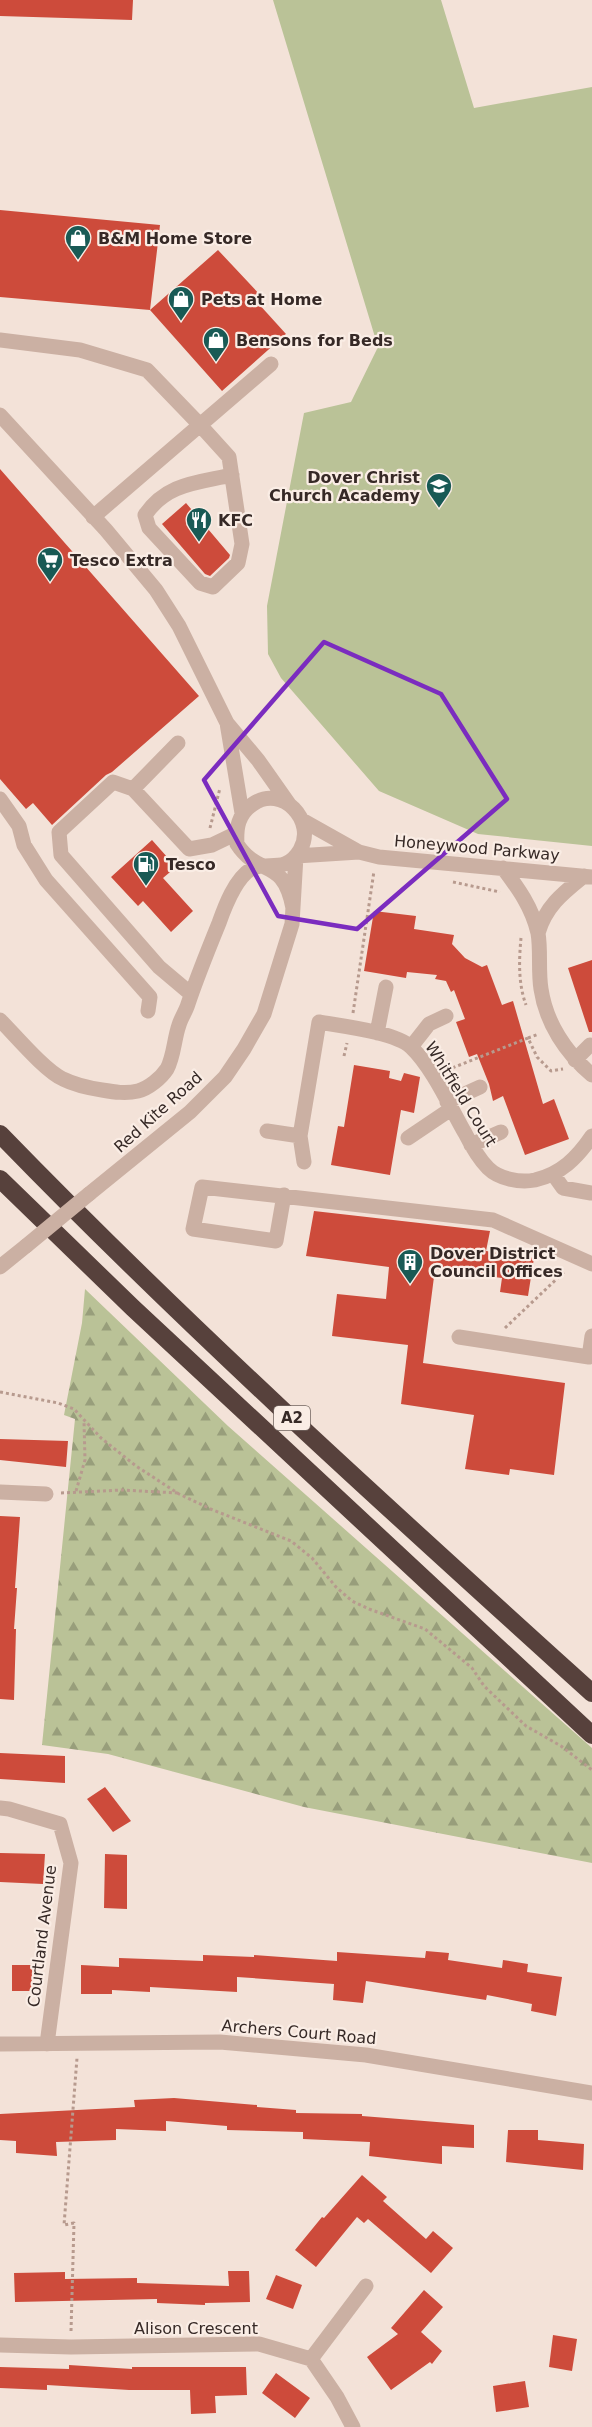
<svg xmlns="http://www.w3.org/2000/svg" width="592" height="2427" font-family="'DejaVu Sans',sans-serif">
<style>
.forest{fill:url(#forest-firs)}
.park{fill:#bac297}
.building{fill:#cd4b3b}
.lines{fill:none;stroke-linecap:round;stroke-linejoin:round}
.path{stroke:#b79a8e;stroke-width:3;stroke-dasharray:3 3;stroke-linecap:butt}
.minor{stroke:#cbb0a3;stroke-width:15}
.highway{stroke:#57413c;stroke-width:18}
.minor-bridge{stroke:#cbb0a3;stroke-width:15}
.marked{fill:none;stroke:#7b2cbf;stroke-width:4.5;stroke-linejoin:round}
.labels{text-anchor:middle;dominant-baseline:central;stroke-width:4.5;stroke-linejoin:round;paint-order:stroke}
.shield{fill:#faede5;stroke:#71645f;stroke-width:1.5}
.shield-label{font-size:15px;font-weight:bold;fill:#362926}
.poi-label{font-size:16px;font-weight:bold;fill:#362926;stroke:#faede5;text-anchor:start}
.street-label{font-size:16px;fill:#362926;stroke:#faede5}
</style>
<defs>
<pattern id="forest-firs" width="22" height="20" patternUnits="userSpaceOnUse" patternTransform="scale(1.5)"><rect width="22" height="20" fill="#bac297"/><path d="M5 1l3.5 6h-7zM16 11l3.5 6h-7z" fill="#989e7b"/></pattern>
</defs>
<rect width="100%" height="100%" fill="#f3e2d8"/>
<path class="forest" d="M85,1289L228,1426L592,1748V1863L304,1807L108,1754L42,1745L75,1419L64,1415L82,1323Z"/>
<path class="park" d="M273,0H441L474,108L592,87V846L478,834L379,791L281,678L268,654L267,606L304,413L351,402L378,347Z"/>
<path class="building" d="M0,0H133L132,20L0,16Z
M0,210L160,225L150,310L0,297Z
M218,250L262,297L257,302L286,334L222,391L150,310Z
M0,469L199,696L112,772L106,775L52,825L33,803L26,809L0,779Z
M186,503L230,555L229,558L210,576L205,574L162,524Z
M152,840L176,867L163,878L193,911L171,932L143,901L138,906L111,877Z
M374,911L416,916L414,929L454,935L452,944L465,958L482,967L487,965L502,1005L513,1001L543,1104L554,1099L569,1139L525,1155L503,1096L493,1101L489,1084L477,1054L469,1057L456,1022L465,1019L454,990L451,992L446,981L435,979L437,975L407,972L406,978L364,971Z
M592,960V1032H589L568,968Z
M354,1065L390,1071L389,1078L401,1081L404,1073L420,1077L414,1113L401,1110L390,1175L331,1165L338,1126L344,1127Z
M314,1211L490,1231L486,1251L534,1258L528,1296L500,1292L502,1278L435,1269L423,1363L565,1383L554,1475L510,1469L509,1475L465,1469L474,1415L401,1404L408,1345L332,1336L337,1294L386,1299L389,1267L306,1256Z
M0,1439L68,1441L66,1467L0,1460Z
M0,1516L20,1517L15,1588H17L14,1629H16L14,1700L0,1699Z
M0,1753L65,1756V1783L0,1779Z
M105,1787L131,1821L113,1832L87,1799Z
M0,1853L45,1854L43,1884L0,1882Z
M105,1854L127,1855V1909L104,1908Z
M426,1951L449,1953L448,1960L502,1968L503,1960L528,1964L527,1972L562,1977L556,2016L531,2011L532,2004L487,1995L486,2000L366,1981L363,2003L333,2000L334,1984L237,1977V1992L150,1987V1992L112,1990V1994H81V1965L119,1967V1958L203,1961V1955L254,1957V1955L337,1961V1952L425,1958Z
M12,1965H33L31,1991H12Z
M174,2098L257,2105V2107L296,2110V2113L362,2114V2116L474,2125V2148L442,2146V2164L404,2160L369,2156L370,2142L303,2139V2132L227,2130V2126L166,2121V2131L116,2129V2140L56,2142L57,2156L16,2153V2141L0,2140V2114L135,2107L134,2100Z
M508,2130H538V2140L584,2144L583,2170L506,2162Z
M362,2175L387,2197L383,2201L426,2239L433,2231L453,2248L431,2273L368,2219L364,2223L357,2217L316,2267L295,2250L322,2217L324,2218Z
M228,2271H249L250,2302L205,2303V2305L157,2303V2299L15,2302L14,2273L65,2272V2279L137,2278V2283L229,2286Z
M276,2275L302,2285L293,2309L266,2299Z
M424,2290L443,2307L421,2332L442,2351L432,2364L430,2362L391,2390L367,2357L398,2334L391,2328Z
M553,2335L577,2339L572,2371L549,2367Z
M69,2365L132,2369V2367H246L247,2395L215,2396L216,2413L191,2414L190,2390H129L47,2385V2390L0,2388V2367L69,2369Z
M276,2373L310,2398L295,2418L262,2393Z
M525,2381L529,2407L496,2412L493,2386Z"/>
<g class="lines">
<path class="path" d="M210,828L220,788
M453,882L500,892
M521,938C519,960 518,983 526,1005
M353,1013L374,871
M528,1038L539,1034
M344,1056L347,1043
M447,1070L528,1038L537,1057L551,1071L563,1069
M505,1328L565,1271
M0,1392L58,1403L74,1409L101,1438L136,1466L179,1494L213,1510L291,1541L312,1558L336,1587L352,1601L369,1609L425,1629L472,1668L484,1686L526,1726L561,1746L592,1770
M76,1491L85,1460L84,1421
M61,1493L122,1490L178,1493
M71,2331L74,2223L64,2225L77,2058"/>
<path class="minor" d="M0,340L80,350L147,370L200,425L93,517
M0,415L106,530L156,590L179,626L227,723L258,760L289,804
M232,475C197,483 167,483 145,515L149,528L200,583L213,587L238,563L242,544L229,457L200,425L271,364
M227,723L242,813
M133,789L178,743
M0,799L19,826L24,845L46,880L150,997L148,1011
M302,820L359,852L379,857L592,877
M296,856L359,852
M503,868C518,888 532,907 538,933C541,951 538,970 541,989C546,1023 566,1053 592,1075
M538,933C546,906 563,893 584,876
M191,994L159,967L61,855L59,832L113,782L133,789L189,849L212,845L237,833
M0,1020C15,1035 45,1071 63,1079C75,1085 89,1088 102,1090C114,1092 126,1094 138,1091C149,1088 161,1078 167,1069C174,1056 174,1039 179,1025C181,1018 186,1011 188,1004C197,977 208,950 219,923C225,906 235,879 251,869C267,860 285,875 300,850C317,821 282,784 253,804C238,814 236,828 237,844C259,878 283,856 293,908
M377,1033L386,987
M411,1047L429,1024L446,1016
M575,1060L590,1045
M447,1102L480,1087
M267,1131L300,1136
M408,1138L451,1109
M471,1145L501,1132
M304,1162L300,1136L319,1022C341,1026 395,1032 411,1047C433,1068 450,1107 465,1133C471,1145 478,1158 488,1168C499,1179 520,1183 535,1180C561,1174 577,1158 592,1136
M553,1174L563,1188L591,1193
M89,1194L190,1112L225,1077L244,1049L264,1014L292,924L296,856
M284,1195L276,1241L193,1229L202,1187L493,1220L592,1264
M0,1267L26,1246
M459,1337L589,1357L592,1336
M0,1492L46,1494
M0,1808L9,1809L60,1824L71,1863L47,2044
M0,2044L220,2042L366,2055L592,2093
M0,2345L71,2347L259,2344L311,2359L337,2397L353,2427
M311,2359L366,2286"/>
<path class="highway" d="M0,1134C189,1329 391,1511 592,1693
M0,1179L133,1308L592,1735"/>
<path class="minor-bridge" d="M26,1246L89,1194"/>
</g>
<path class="marked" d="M324,642L441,694L507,799L357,929L278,916L204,780Z"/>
<defs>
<g id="shop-pin" transform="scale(1.35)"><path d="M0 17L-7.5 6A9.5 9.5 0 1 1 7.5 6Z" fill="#195a55" stroke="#faede5"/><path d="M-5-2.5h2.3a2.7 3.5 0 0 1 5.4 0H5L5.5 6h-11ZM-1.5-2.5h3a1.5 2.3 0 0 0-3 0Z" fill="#fff"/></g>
<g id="school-pin" transform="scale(1.35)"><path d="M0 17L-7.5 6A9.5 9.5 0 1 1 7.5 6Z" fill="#195a55" stroke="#faede5"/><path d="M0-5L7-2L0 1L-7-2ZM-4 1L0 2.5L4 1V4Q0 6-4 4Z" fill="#fff"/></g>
<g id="restaurant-pin" transform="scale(1.35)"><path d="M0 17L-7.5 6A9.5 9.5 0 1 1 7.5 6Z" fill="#195a55" stroke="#faede5"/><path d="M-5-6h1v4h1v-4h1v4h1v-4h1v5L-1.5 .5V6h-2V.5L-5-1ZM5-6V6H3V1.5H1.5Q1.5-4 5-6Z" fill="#fff"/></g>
<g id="supermarket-pin" transform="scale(1.35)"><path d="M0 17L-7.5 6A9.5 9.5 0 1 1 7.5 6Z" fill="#195a55" stroke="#faede5"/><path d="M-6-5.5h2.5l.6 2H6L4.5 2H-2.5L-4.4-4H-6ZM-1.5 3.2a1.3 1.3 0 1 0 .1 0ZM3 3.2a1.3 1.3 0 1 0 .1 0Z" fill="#fff"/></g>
<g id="fuel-pin" transform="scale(1.35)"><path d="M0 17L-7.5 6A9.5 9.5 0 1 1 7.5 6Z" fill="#195a55" stroke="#faede5"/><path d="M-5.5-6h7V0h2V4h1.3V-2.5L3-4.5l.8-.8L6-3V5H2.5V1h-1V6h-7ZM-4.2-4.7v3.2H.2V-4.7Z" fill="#fff"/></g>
<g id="building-pin" transform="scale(1.35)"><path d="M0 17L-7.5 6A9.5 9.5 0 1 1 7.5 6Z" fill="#195a55" stroke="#faede5"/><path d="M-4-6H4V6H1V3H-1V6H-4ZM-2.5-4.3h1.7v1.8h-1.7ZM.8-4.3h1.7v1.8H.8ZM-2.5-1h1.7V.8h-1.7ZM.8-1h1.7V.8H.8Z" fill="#fff"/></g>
</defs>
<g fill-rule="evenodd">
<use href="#shop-pin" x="78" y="238"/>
<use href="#shop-pin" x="181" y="299"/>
<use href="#shop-pin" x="216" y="340"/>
<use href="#school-pin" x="439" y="486"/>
<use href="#restaurant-pin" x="199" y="520"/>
<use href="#supermarket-pin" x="50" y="560"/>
<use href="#fuel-pin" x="146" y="864"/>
<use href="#building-pin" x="410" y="1262"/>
</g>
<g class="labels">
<rect class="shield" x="274" y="1406" width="36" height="24" rx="4.5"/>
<g class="shield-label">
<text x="292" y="1418">A2</text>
</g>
<g class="poi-label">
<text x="98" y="238">B&amp;M Home Store</text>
<text x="201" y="299">Pets at Home</text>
<text x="236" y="340">Bensons for Beds</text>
<text x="420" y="477" text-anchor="end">Dover Christ<tspan x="420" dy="18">Church Academy</tspan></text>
<text x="218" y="520">KFC</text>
<text x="70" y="560">Tesco Extra</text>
<text x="166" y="864">Tesco</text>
<text x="430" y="1253">Dover District<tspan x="430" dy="18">Council Offices</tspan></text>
</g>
<g class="street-label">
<text transform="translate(477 848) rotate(5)">Honeywood Parkway</text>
<text transform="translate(461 1094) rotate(58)">Whitfield Court</text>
<text transform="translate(158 1112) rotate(-42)">Red Kite Road</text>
<text transform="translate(42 1936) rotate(-83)">Courtland Avenue</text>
<text transform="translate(299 2032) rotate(5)">Archers Court Road</text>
<text x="196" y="2328">Alison Crescent</text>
</g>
</g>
</svg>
